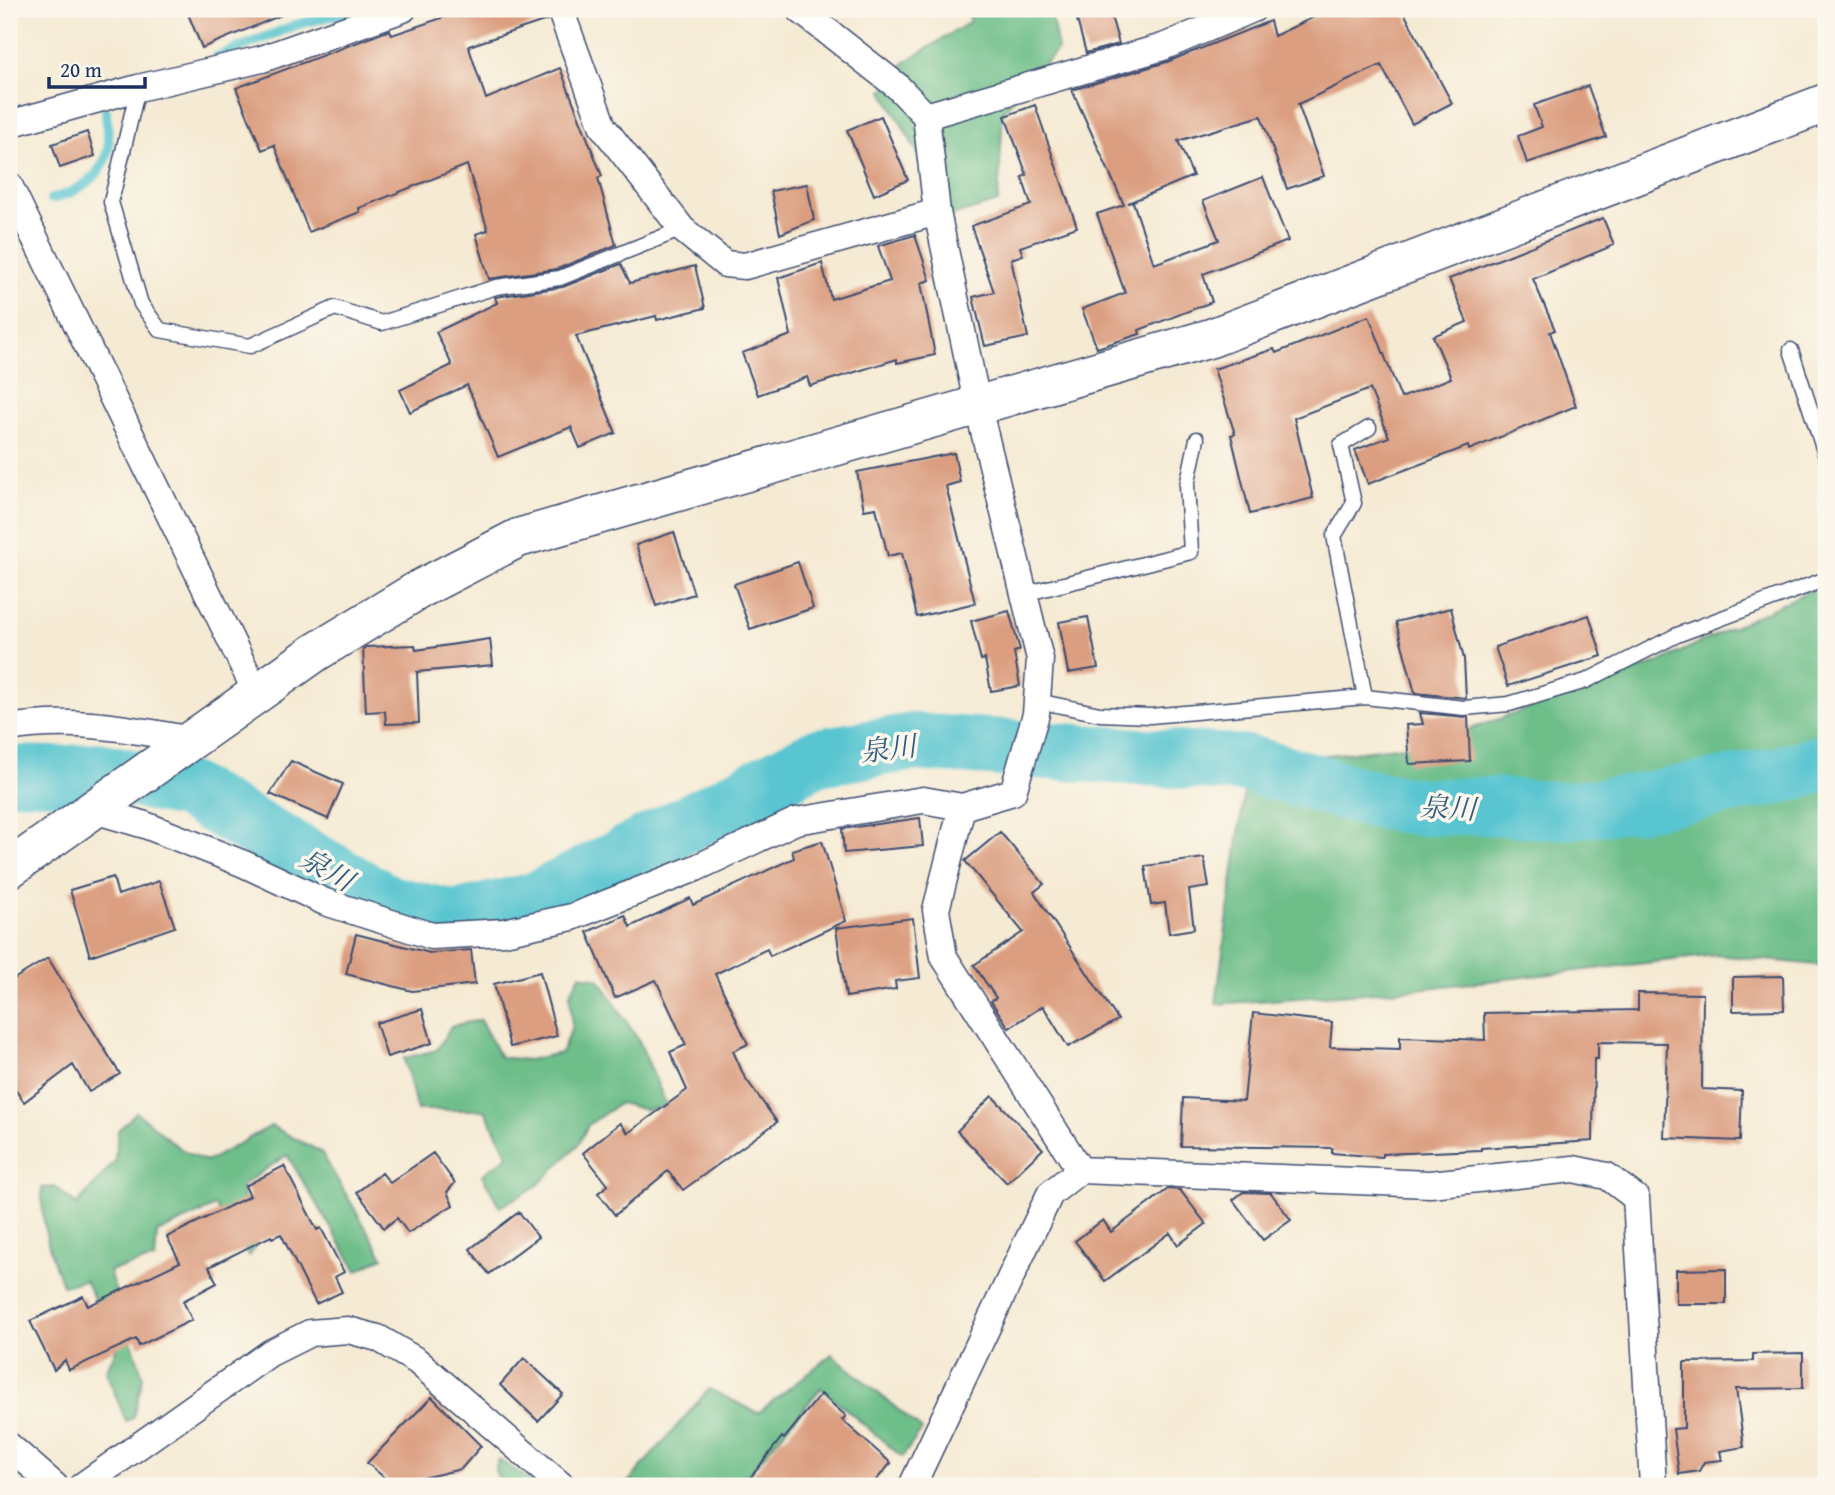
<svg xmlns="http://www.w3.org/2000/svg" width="1835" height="1495" font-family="'Gentium Book Plus','Noto Serif JP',serif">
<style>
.forest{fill:#6dbe89;stroke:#447674;stroke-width:2}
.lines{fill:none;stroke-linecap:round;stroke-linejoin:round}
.stream{stroke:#59c5d0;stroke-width:10}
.river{stroke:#59c5d0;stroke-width:58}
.building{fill:#db9e80}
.lane-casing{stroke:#3c4b70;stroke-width:17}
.street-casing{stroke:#3c4b70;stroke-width:29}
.secondary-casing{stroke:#3c4b70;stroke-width:41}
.lane{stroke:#fff;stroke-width:14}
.street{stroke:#fff;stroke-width:26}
.secondary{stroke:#fff;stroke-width:38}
.labels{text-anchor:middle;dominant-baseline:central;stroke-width:7;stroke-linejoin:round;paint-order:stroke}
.water-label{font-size:28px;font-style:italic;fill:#2e5c80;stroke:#fbf7ec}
</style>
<rect width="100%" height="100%" fill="#fbf7ec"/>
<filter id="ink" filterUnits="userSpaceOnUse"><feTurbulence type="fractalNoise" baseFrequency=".0143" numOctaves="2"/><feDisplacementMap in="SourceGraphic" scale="14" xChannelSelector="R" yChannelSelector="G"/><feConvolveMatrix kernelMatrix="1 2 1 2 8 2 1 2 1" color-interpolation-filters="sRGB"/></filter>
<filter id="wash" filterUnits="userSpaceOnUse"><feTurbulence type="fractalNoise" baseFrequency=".00686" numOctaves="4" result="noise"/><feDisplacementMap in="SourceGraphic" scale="28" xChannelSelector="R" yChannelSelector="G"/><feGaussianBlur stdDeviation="1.57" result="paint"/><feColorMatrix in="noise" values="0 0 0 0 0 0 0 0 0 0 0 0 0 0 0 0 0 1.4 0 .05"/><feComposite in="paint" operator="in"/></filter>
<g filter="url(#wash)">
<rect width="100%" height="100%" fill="#f5ead3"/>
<path class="forest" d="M966,9H1050L1058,49L1003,111L998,202L945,218L926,168L883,91L905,62L970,22Z
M1826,583V966L1716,955L1417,989L1216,1004L1248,764L1431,743L1655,664Z
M580,975L599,979L639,1041L667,1106L646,1110L620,1103L588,1125L578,1145L537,1186L500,1207L482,1175L508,1156L485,1110H417L404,1058L437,1050L451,1026L480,1020L500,1057L528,1060L561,1053L572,1027L570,994Z
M136,1112C161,1130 178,1154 208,1161L271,1126L321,1152L383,1257L357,1271L287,1155L241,1186L256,1247L249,1256L215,1206L157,1233L155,1259L109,1271L143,1377L133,1418L126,1421L106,1372L117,1347L85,1280L63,1286C49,1253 41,1224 42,1188L55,1187L77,1205L115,1161L118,1131Z
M832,1354L922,1430L902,1457L821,1388L738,1486H625L709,1389L758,1413Z
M498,1460H499L540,1486H503L495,1471Z"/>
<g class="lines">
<path class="stream" d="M217,57L296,25L358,9
M51,199C76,193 102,178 108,150C110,139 106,123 106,111"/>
<path class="river" d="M9,774L57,775L98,771L187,790L389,904L454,919L535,901L818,757L914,742L1248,764L1372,799L1420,807L1488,806L1563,811L1636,803L1777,776L1826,762"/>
</g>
<g id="blocks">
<path class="building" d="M186,9H296L202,48Z
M468,9H545L547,20L469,46L470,51L486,99L560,68L602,176L598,178L616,245L557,269L489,279L476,234L488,230L467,165L359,208L360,212L309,232L274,145L262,150L236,88L390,30L392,35Z
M1074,9H1109L1119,44L1086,53Z
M1331,9H1402L1452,103L1412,124L1381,65L1298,104L1324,176L1287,189L1261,116L1178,141L1193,176L1128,203L1133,202L1154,264L1219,240L1203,201L1263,177L1288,241L1203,274L1212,302L1139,330L1140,334L1097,348L1082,309L1125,293L1097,214L1124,205L1072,90L1167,62L1270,21L1274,36Z
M1588,86L1606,137L1527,163L1518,136L1542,127L1534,105Z
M1035,105L1077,227L1020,247L1023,255L1011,259L1028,337L985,346L973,297L994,292L971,226L1031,205L1022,177L1027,175L1005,116Z
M881,116L908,180L874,195L847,130Z
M87,132L95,156L60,168L52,144Z
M807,184L814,220L780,234L771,191Z
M1603,218L1614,245L1533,279L1555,330L1550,332L1576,406L1469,450L1468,446L1368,484L1355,450L1389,437L1370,389L1294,418L1313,498L1250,514L1231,435L1235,434L1214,369L1274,349L1276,353L1369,316L1401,398L1451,378L1433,336L1467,322L1449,279Z
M915,235L930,280L921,283L935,355L897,363V359L810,386L807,377L758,395L742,353L791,335L778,278L822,263L831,299L890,281L878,246Z
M621,264L630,283L695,266L705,308L657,320L656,316L576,336L616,433L580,448L571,427L498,457L467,385L410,412L400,390L452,365L436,332L497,303L495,297L563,287Z
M954,453L960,482L946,486L975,603L917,617L902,553L888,556L876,508L864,510L857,472Z
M674,532L694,594L656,606L636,545Z
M798,562L813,608L750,629L734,584Z
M1451,608L1464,659L1466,698L1415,693L1396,622Z
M1009,611L1020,650L1014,652L1020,686L991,691L985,659L981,660L971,621Z
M1589,615L1602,656L1508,686L1495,647Z
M1088,617L1098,668L1068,673L1059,622Z
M490,639L493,665L417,672L419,723L386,724L385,711L366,712L363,649L366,647L415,645L416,650Z
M1420,713L1468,717L1470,761L1409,764L1406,725L1423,724Z
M291,761L343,784L328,819L270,794Z
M920,818L923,846L844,853L842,829Z
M1000,832L1044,884L1034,892L1118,1020L1068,1047L1043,1006L1009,1028L991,1001L996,998L974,965L1023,932L965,861Z
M822,841L846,921L770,956L767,949L715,974L748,1044L733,1051L744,1076L777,1122L683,1190L668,1171L615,1215L598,1193L608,1185L583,1153L620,1123L628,1133L687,1090L670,1052L686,1045L656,980L615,998L587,932L625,915L630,927L690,898L693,905L794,858L792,850Z
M1204,858L1209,887L1189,890L1194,929L1169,933L1165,903L1151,905L1145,866Z
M113,877L118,895L159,881L175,927L90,956L70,890Z
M913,918L920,978L895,981L896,989L846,997L836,928Z
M356,934L430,953L471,950L475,984L412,991L346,974Z
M48,958L120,1074L89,1092L73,1065L24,1102L9,1081V982Z
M540,972L557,1036L510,1047L494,984Z
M1783,976L1784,1010L1733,1011V977Z
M1638,993L1703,994L1702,1089L1742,1091L1740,1141L1664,1138L1667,1043L1598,1042V1059H1594L1593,1141L1481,1148V1150L1382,1154V1157L1332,1153V1148L1181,1146L1183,1098L1244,1101L1253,1013L1332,1022L1330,1047L1400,1049V1037L1485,1040L1484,1013L1638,1010Z
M422,1009L432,1043L387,1057L376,1023Z
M992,1096L1043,1149L1007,1183L957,1131Z
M433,1153L455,1183L447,1192L453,1205L408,1233L397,1218L384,1228L357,1192L382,1173L390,1183Z
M284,1166L317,1230L321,1228L344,1272L335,1277L342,1292L316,1304L281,1234L272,1238L271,1236L209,1267L217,1283L183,1301L192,1320L139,1346L136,1339L69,1370L65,1360L54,1370L30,1321L83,1296L88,1306L180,1262L167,1237L250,1196L245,1186Z
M1168,1189L1180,1190L1206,1224L1178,1245L1170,1233L1105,1281L1075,1241L1103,1220L1111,1232Z
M1243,1192L1271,1193L1291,1220L1263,1240L1233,1200Z
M519,1212L538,1237L489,1274L470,1249Z
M1726,1269V1304H1676V1270Z
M1803,1353V1388L1736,1389L1744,1447L1720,1451L1722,1460L1704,1462L1699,1471L1679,1474L1673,1429L1684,1428V1362L1753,1361V1354Z
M524,1358L563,1394L538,1421L500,1385Z
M821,1394L846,1416L842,1420L891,1463L871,1486H744L782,1437L784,1439Z
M432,1397L481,1446L461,1469L393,1485L367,1463Z"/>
</g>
</g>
<g filter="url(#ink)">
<use href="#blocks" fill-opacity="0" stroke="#3c4b70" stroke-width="2"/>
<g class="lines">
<g class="lane-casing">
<path id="lane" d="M138,88L111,202L141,304L160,330L250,346L335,308L382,323L496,287L560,278L682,229
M1791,350L1826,457
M1369,428L1341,445L1354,503L1334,536L1365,697L1464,708L1509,704L1586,681L1677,635L1826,579
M1024,594L1191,552L1187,486L1197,439
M1037,701L1100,714L1150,716L1365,697"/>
</g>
<g class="street-casing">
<path id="street" d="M560,9L603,127L682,229L725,264L745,266L937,212
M799,9L897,86L926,116L937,212L978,407L1040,659L1036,714L1013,792L962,807L936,910L944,957L1080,1170L1430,1184L1573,1169L1607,1176L1636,1198L1653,1486
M926,116L1163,47L1253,9
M9,124L138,88L262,59L403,9
M9,185L257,694
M9,728C72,717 130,729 192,740
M94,810L145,825L244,864L325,902L432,936L504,932L572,917L696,868L796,821L923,800L962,807
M9,1446L55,1486
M82,1486L270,1353L310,1333L348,1330L378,1338L417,1361L562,1486
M912,1486L1050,1194L1080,1170"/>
</g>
<g class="secondary-casing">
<path id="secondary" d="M9,869L316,652L420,589L518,538L1211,338L1826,103"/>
</g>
<use href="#lane" class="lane"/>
<use href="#street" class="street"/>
<use href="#secondary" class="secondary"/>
</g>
</g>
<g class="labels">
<g class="water-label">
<text transform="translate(888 748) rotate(-7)">泉川</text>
<text transform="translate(1448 807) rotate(3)">泉川</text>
<text transform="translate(327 869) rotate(29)">泉川</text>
</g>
</g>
<rect width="1835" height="1495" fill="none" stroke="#fbf7ec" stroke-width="35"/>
<path d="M49 77v10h96v-10" fill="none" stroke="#1b2f5e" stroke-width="3.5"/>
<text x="60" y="77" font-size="21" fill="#1b2f5e" stroke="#fbf7ec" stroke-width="5" paint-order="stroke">20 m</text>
</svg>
